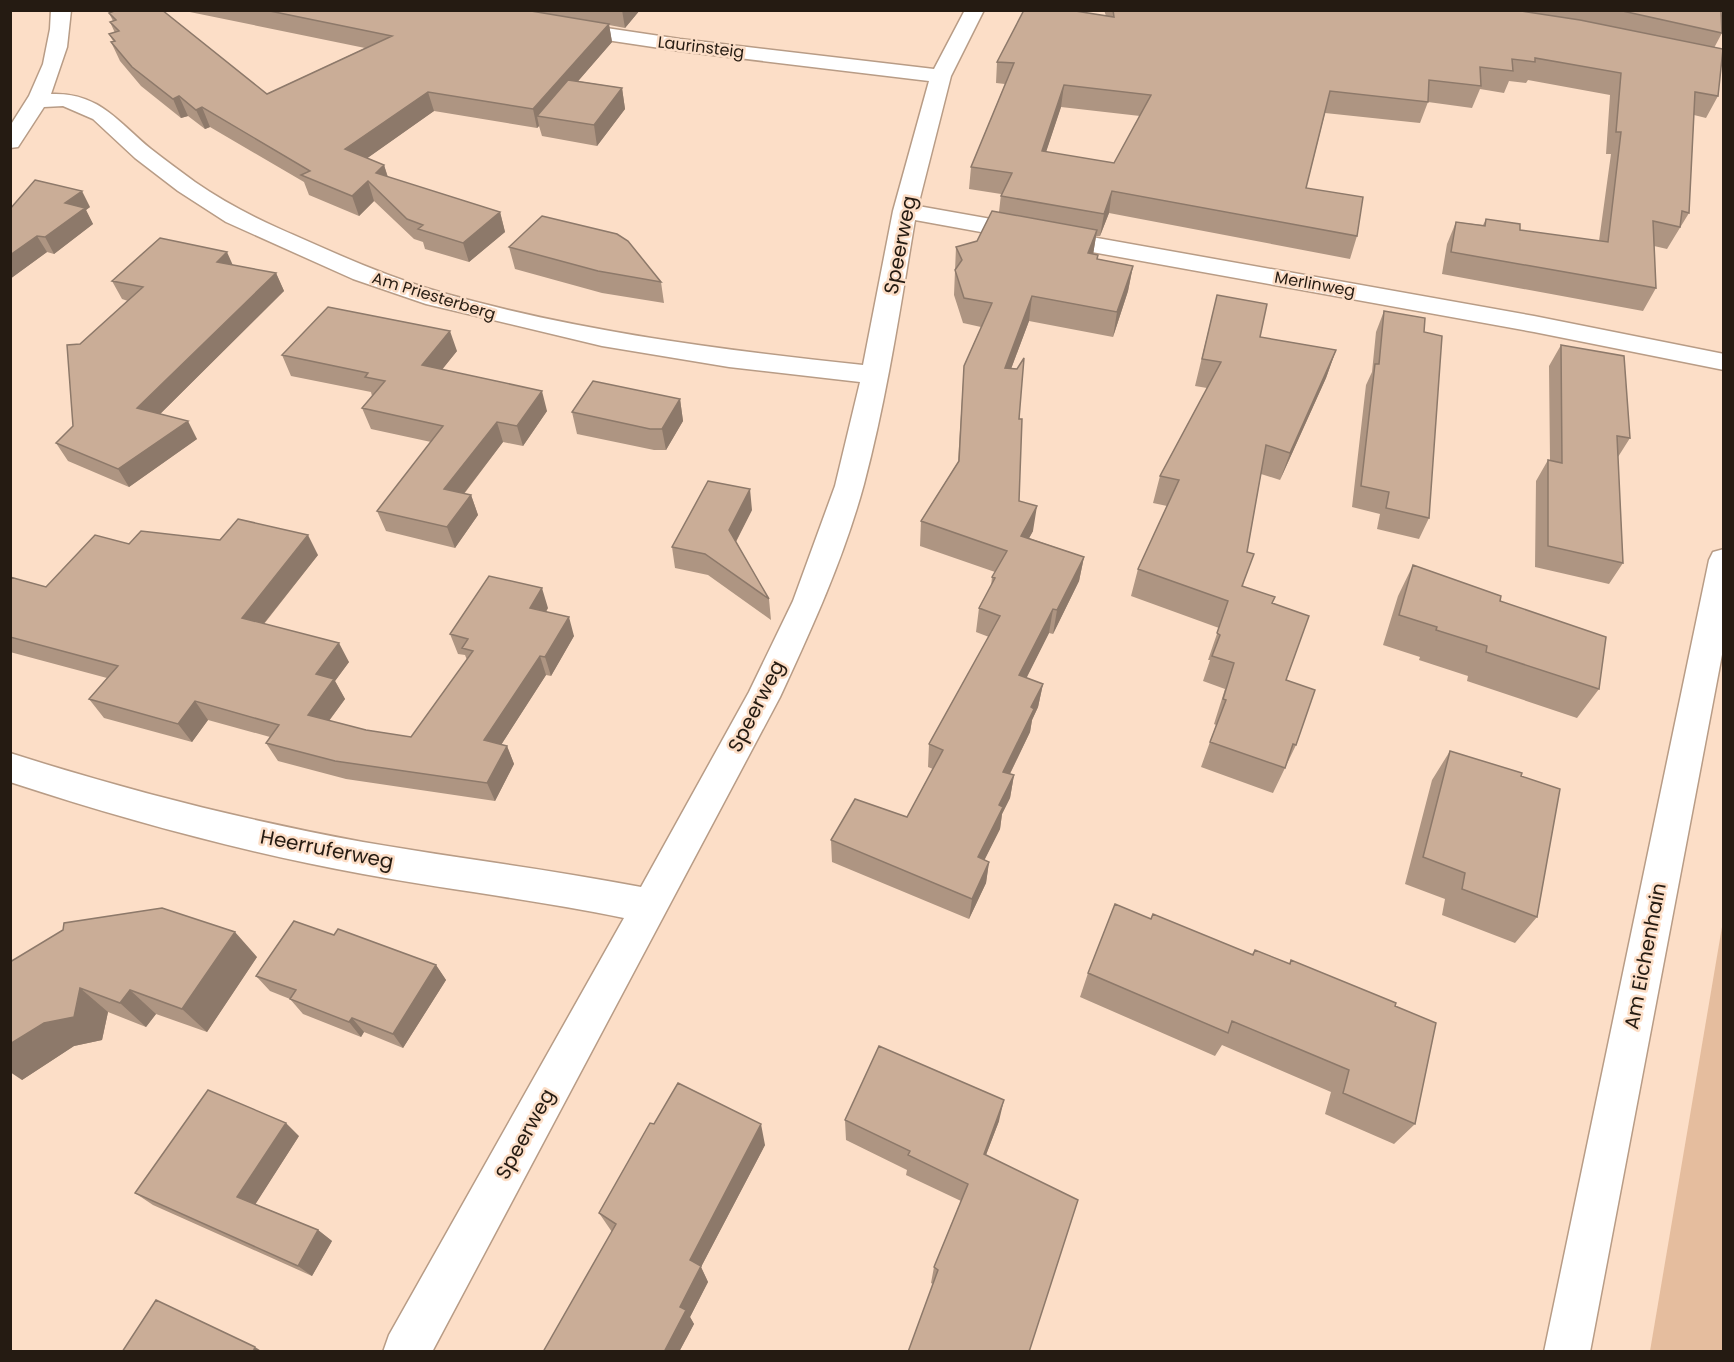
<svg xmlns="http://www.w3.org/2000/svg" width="1734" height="1362" font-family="Poppins,sans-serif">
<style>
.green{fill:#e5bd9e}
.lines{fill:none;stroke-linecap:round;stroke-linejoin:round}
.street-casing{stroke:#b89c86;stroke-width:3}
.street{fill:#fff;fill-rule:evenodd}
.wall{fill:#ae9582;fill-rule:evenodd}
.shaded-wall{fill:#8d796a}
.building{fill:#caad97;stroke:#8d796a;stroke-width:1.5;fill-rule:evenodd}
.labels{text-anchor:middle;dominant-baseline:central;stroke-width:5;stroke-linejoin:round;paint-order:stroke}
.far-street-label{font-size:16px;fill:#251b12;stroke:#fcdec7}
.street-label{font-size:20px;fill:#251b12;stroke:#fcdec7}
</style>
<rect width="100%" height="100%" fill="#fcdec7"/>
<path class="green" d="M1723,921V1351H1650Z"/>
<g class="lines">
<g class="street-casing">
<path id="street" d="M51,10H71L67,47L51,94C99,92 118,122 151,149C165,160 180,171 195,182C221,200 249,215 278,228C332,252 386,277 443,293C580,332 722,350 863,365L893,211L929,81L680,51L566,34L559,32L556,28L559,24L566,22L680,39L934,69L965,10H984L951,76L918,206L1534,316L1724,354V370L1534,332L915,220C900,309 887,397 864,484C844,558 812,628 780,697L432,1352H383L389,1335L624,918C537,900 450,890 363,874C243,852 126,820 10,782V753C126,790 243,820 363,842C455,858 548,869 641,887L749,692L793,601L835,486L860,382L729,367L602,346L426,304L353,279L226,222L178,191L135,158L93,119L63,106L44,107L18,147L10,148V126L29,96L43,64L50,29Z
M1724,549V644L1590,1352H1544L1709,560L1713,552Z"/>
</g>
<use href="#street" class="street"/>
</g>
<path class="wall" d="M180,10H640L625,28L609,25L612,42L578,81L622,88L625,109L597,146L542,136L539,126L537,128L434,111L367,158L384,165L388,177L500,212L505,232L469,262L425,249L423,242L414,239L374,201L359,216L309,195L304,182L210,127L205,129L188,116L181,118L141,86L120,61L111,42L113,41L109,34L115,33L110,22L113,21L109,13L267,94L365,48Z
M1104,10H1721L1722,33L1714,48L1718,96L1706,118L1694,115L1689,213L1667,249L1654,246L1656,288L1643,311L1442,274L1447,244L1456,222L1483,225L1486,219L1520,230L1599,241L1611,154H1606L1610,95L1528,80L1526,83L1509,81L1504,93L1480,89L1472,108L1428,102L1420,123L1325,113L1306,188L1357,236L1350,259L1109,213L1100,236H1096L1093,254L1098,259L1133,266L1128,291L1113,337L1029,321L1011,369L1019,419V501L1033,531L1029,538L1084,557L1079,581L1053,634L1049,633L1026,678L1043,684L1038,707L1032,720L1030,732L1010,774L1014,775L1010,798L1002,814L1000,829L984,860L989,862L986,883L969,919L832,862L831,840L907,817L933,769L928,767L929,744L989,637L976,632L979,608L991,586L992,577L995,572L920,546L921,521L958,462L964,366L981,327L963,323L954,295L956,247L977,241L999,212L1001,194L969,189L971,167L1005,84L996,83L997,62L1106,16ZM1061,107L1140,116L1114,163L1046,152Z
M90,207L86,210L93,224L54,254L47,252L10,279V209Z
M509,247L661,282L664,303L602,293L515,269Z
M233,265L276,273L284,291L160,414L197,439L129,487L68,461L56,443L73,426L80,344L128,301L122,299L112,281Z
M1217,295L1260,337L1336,350L1326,378L1280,480L1261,474L1247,552L1243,586L1272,603L1286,680L1296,745L1273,793L1201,767L1216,725L1214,724L1225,689L1203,681L1210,660H1208L1219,628L1131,596L1138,569L1167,506L1153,503L1160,476L1207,388L1195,386Z
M1384,311L1424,332L1429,518L1419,539L1377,529L1380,514L1352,507L1366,385L1372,372L1376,332Z
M1561,345L1630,438L1618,457L1623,563L1609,584L1535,567L1536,481L1548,460H1550L1549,366Z
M457,351L442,369L547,411L523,446L503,442L464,494L471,495L478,515L455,548L386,531L377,511L431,442L371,429L362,408L372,396L371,392L291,376L282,355Z
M680,399L683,421L666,450H654L577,434L572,412Z
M752,510L736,542L769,599L771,620L708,575L675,568L672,547Z
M129,544L318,555L264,624L349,662L335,681L345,699L329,721L366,730L411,737L467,660L465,655L458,654L450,634L548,608L546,612L574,636L551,676L546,675L501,745L507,746L514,764L495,801L346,779L278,761L266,743L270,737L208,720L192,742L104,718L89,699L107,678L10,652V577L46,587Z
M1413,565L1500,601L1599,689L1577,718L1467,681L1468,676L1419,660L1420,657L1383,645L1398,596Z
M1450,751L1521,776L1537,917L1515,943L1442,915L1445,899L1405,884L1432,780Z
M1151,918L1252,954L1255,950L1289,964L1291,960L1395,1006L1415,1124L1394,1144L1325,1114L1331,1092L1222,1045L1215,1056L1080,997L1088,973Z
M334,935L436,965L446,980L403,1048L364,1032L361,1037L303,1014L290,999L270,991L256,976Z
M257,957L207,1032L156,1014L146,1027L108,1012L102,1040L74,1046L22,1080L10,962Z
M845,1120L999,1121L986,1155L933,1284L931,1283L934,1267L961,1201L906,1175L907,1170L846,1140Z
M654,1124L765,1145L701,1267L708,1282L690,1317L694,1324L679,1352H543L612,1232L599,1213Z
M299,1136L255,1204L318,1230L332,1241L312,1276L153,1205L135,1193Z"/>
<path class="shaded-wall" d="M622,10H640L625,28Z
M609,24L612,42L547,117L537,116L539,126L537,128L533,109Z
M1064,85L1061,107L1039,173L1042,151Z
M622,88L625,109L597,146L594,125Z
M428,92L434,111L352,169L345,149Z
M179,96L188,116L181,118L173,99Z
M202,107L210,127L205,129L196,110Z
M384,165L390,185L376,173Z
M368,181L374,201L359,216L352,196Z
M82,191L90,207L86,210L93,224L54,254L45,237L65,203Z
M1112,191L1109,213L1100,236L1104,214Z
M500,212L505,232L469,262L463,243Z
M1097,230L1093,255L1088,253Z
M37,236L47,252L10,279V255Z
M227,252L235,270L217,262Z
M1133,266L1128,291L1113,337L1117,312Z
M276,273L284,291L148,426L137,408Z
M1032,296L1029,321L1002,393L1005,368Z
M450,331L457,351L429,386L422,365Z
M1336,350L1326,378L1280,480L1290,453Z
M542,391L547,411L523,446L517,426Z
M680,399L683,421L666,450L662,429Z
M188,421L197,439L129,487L118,469Z
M497,422L503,442L452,509L444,489Z
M750,489L752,510L731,551L729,530Z
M471,495L478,515L455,548L447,527Z
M1037,506L1033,531L1017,560L1021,536Z
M308,535L318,555L253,637L242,618Z
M1084,557L1079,581L1053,634L1057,610Z
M542,588L548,608L536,627L530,608Z
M1053,609L1049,633L1016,699L1019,675Z
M569,617L574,636L551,676L545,657Z
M339,643L349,662L335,681L345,699L319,734L308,715L316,674Z
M540,656L546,675L492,759L484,740Z
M1043,684L1038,707L1032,720L1030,732L1000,794L1003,772L1031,707Z
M195,701L208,720L192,742L178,724Z
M507,746L514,764L495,801L487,783Z
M1014,775L1010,798L1002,814L1000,829L975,879L978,857L999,805Z
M989,862L986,883L969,919L972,899Z
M235,932L257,957L207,1032L182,1009Z
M436,965L446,980L403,1048L393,1034Z
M80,988L108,1012L102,1040L74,1046L22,1080L10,1072V1044Z
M130,990L156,1014L146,1027L120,1003Z
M352,1018L364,1032L361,1037L349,1022Z
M1004,1100L999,1121L979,1173L984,1154Z
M286,1123L299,1136L253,1208L237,1197Z
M761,1124L765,1145L701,1267L708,1282L690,1317L694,1324L679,1352H664L680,1307L690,1260Z
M318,1230L332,1241L312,1276L298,1266Z
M255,1347L263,1352H253Z"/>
<path class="building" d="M117,10H162L267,94L392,36L265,10H525L609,24L533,109L428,92L345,149L384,165L376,173L500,212L463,243L418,229L423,225L407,219L368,181L352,196L301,175L310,171L202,107L196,110L179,96L173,99L132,67L111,42L115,41L109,34L119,31L110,22L116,20L109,13Z
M1024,10H1069L1114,17L1113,10H1514L1580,20L1723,49L1718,96L1695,92L1689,213L1682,211L1680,227L1653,221L1656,288L1451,252L1456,222L1485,226L1486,219L1520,224V230L1608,242L1621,132H1616L1621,73L1535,58V62L1512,59L1513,71L1480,67L1481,86L1429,80L1428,102L1330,91L1306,188L1363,197L1357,236L1112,191L1104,214L1001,196L1012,173L971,167L1014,63L997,62ZM1064,85L1151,95L1114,163L1042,151Z
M1618,10H1721L1722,33Z
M568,80L622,88L594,125L537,116Z
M35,180L82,191L65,203L85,208L45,237L37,236L10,255V209Z
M992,211L1097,230L1088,253L1098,255L1097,259L1133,266L1117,312L1032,296L1005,368L1017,369L1024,358L1019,419H1022L1019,501L1037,506L1021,536L1084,557L1057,610L1053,609L1019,675L1043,684L1031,707L1034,709L1003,772L1014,775L999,805L1003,807L978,857L989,862L972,899L831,840L855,799L907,817L943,750L929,744L1000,616L979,608L995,578L992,577L1007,551L921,521L959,461L964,366L992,303L964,298L955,270L962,260L956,247L977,241Z
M542,216L617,234L628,241L661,282L598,271L509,247Z
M160,238L227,252L217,262L276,273L137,408L188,421L118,469L56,443L73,426L67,345L80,344L143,287L112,281Z
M1217,295L1267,304L1260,337L1336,350L1290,453L1266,445L1247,552L1254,554L1242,586L1275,597L1272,603L1309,616L1286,680L1315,690L1296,745L1293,744L1285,768L1210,742L1226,700L1223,699L1234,663L1212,656L1220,635L1217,633L1228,601L1138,569L1179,480L1160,476L1221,362L1202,359Z
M328,307L450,331L422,365L542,391L517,426L497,422L444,489L471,495L447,527L377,511L443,426L362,408L385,381L365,377L368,373L282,355Z
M1384,311L1425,318L1424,332L1442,336L1429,518L1386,508L1389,492L1361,486L1375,364H1379Z
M1561,345L1624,356L1630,438L1617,436L1623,563L1548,546V460L1562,463Z
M593,381L680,399L662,429H650L572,412Z
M708,481L750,489L729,530L769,599L705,554L672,547Z
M238,519L308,535L242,618L339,643L316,674L334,679L308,715L366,730L411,737L473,651L462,648L468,639L450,634L489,576L542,588L530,608L569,617L545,657L540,656L484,740L507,746L487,783L335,761L266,743L279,725L195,701L178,724L89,699L118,666L10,637V577L46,587L95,535L129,544L141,531L220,540Z
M1413,565L1501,596L1500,601L1606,637L1599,689L1486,652L1487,646L1436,630L1437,627L1399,615Z
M1450,751L1522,773L1521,776L1560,789L1537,917L1462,889L1465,873L1423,857Z
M1115,904L1151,919L1153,914L1253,955L1255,950L1290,964L1291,960L1396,1003L1395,1006L1436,1023L1415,1124L1343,1093L1349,1070L1232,1021L1228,1033L1088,973Z
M162,908L235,932L182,1009L130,990L120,1003L80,988L74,1017L44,1023L10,1044V962L63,930L64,923Z
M294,921L334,935L338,929L436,965L393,1034L352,1018L349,1022L290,999L296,990L256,976Z
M879,1046L1004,1100L984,1154L1078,1200L1029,1352H908L938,1270L934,1267L968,1184L908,1155L910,1151L845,1120Z
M678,1083L761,1124L690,1260L701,1266L680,1307L686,1310L664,1352H543L616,1224L599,1213L650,1123L654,1124Z
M208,1090L286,1123L237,1197L318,1230L298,1266L135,1193Z
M156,1300L255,1347L253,1352H122Z"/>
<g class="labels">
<g class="far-street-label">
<text transform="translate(701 47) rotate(7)">Laurinsteig</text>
<text transform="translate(1315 284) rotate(10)">Merlinweg</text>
<text transform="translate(434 296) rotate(17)">Am Priesterberg</text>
</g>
<g class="street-label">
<text transform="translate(900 245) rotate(-79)">Speerweg</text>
<text transform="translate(756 706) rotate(-63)">Speerweg</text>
<text transform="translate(327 849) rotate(11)">Heerruferweg</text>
<text transform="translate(1645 956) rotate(-79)">Am Eichenhain</text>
<text transform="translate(525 1134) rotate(-61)">Speerweg</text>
</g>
</g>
<rect width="1734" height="1362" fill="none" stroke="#251b12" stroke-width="24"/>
</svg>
